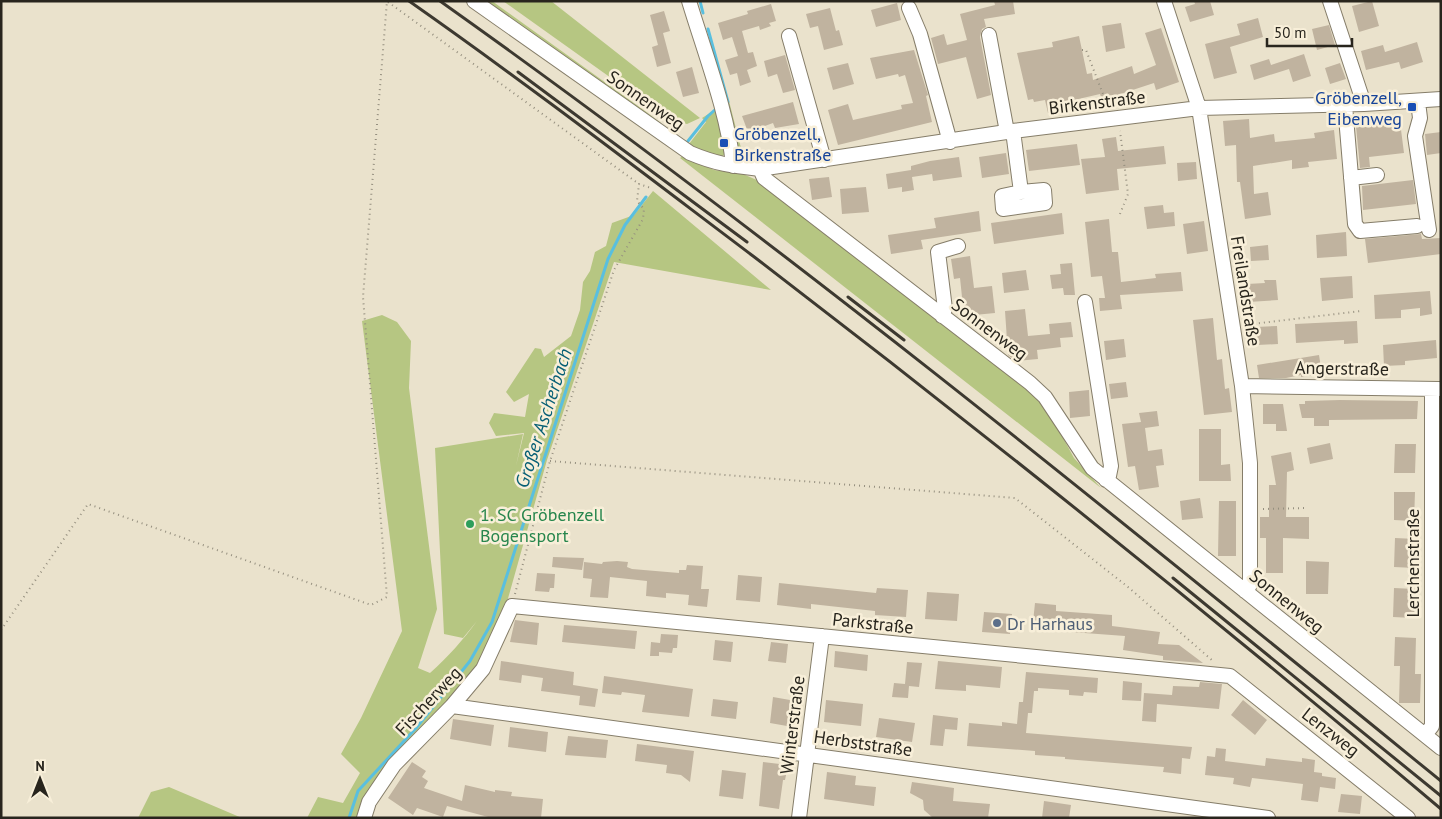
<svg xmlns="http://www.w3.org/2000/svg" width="1442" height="819" font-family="'PT Sans',sans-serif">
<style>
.green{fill:#b6c682}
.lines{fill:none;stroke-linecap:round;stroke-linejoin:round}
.stream{stroke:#59bfdf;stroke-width:3}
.building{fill:#c0b39f}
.minor-casing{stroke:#857d69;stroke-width:16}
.path{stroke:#958f7f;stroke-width:2;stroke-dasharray:1 4;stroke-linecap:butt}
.minor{stroke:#fff;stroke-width:14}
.rail{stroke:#3d3930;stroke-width:3}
.transit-dot{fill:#1a4fb4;stroke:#f8efd9;stroke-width:2}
.leisure-dot{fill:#2e9e5b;stroke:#f8efd9;stroke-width:2}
.service-dot{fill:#5c6f8a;stroke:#f8efd9;stroke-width:2}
.labels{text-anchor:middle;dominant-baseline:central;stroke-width:5;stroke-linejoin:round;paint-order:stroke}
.transit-label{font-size:18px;fill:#164399;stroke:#f8efd9;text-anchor:end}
.street-label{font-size:18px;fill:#28251d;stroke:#f8efd9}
.leisure-label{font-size:18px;fill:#27864d;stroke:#f8efd9;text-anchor:start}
.service-label{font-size:18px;fill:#4e5e75;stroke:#f8efd9;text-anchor:start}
.water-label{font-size:19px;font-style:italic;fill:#075f75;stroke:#f8efd9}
</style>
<rect width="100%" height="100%" fill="#eae2cc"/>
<path class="green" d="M486,1H492L645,111L661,123L663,128Z
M503,1H551L700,118L687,124L670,120Z
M729,101L741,148L729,147L726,153L719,159L707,156L689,144L706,122L702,118Z
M684,155L714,170L743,174L759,181L1025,385L1049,412L1074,458L1101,488L680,158Z
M653,191L771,290L614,262L547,460L507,602L480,664L360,818H307L318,797L343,803L360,773L341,754L361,718L402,631L362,321L382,315L397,322L411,341L409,388L437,609L418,668L430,673C448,657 463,640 477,621L463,638L444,634L435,448L523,434L516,466L524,433L496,436L489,423L494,413L525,417L529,394L514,402L506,392L535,348L541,349L544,357L571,336L580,310L583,282L590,271L595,252L606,246L612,223L634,215Z
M169,787L242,818H138L151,792Z"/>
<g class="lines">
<path class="stream" d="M700,1L703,13
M708,29L728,102L725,104
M688,141L708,116L717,108
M349,818L358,791L416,728L470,661L492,622L608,259L625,225L646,197"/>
</g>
<path class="building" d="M994,1H1013L1015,14L984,19L986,27L982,29L980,37L991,95L977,99L966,57L938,64L931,38L944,34L947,45L967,40L960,14L995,5Z
M1194,1H1210L1214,15L1190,22L1185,7L1195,4Z
M1372,1L1379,26L1359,32L1352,6Z
M897,3L901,20L876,27L871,10Z
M771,4L776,21L769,23L771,26L760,30L759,26L742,31L748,53L753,52L757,66L747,70L751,82L740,86L737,73L730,75L725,60L738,56L732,37L723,40L718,23L748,14L747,11Z
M830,8L836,31L839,30L843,45L824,50L818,26L810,28L806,14Z
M664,11L670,31L663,33L671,63L657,67L652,47L658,45L650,15Z
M1258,18L1263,37L1230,47L1237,73L1214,79L1205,44L1240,35L1237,24Z
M1121,23L1125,48L1106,52L1102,26Z
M1329,25L1335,45L1317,50L1312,29Z
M1161,28L1179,82L1156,90L1154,83L1102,100L1100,94L1057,104L1059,111L1048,113L1045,100L1034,102L1033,99L1028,100L1017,53L1053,47L1052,42L1079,36L1087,74L1092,73L1093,80L1132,66L1134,74L1156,65L1145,33Z
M1417,42L1423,62L1401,69L1399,62L1366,70L1361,51L1383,45L1385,52Z
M914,50L928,95L926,96L932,122L838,145L828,110L848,104L853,120L902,109L901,105L913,103L905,75L899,77L898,74L876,79L870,58Z
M1304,54L1311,76L1293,82L1289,69L1254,80L1250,65L1269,59L1271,65Z
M785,55L795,90L783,93L777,74L768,77L764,61Z
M848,63L854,84L833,90L827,68Z
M1340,63L1346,79L1330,84L1325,68Z
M692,67L699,93L683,97L676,72Z
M793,102L799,124L775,128L773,123L748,132L742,116Z
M1365,115L1366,126L1400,122L1404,153L1369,157L1370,167L1360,168L1355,116Z
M1249,119L1250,138L1274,134L1275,142L1315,138L1314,133L1334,130L1337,159L1308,162L1309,167L1292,169V160L1253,166L1254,194L1268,192L1271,215L1245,219L1240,182H1237L1236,145L1225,146L1223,121Z
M1441,132V153L1427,155L1425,134Z
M1116,137L1118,151L1164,146L1166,164L1117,169L1119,190L1086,194L1081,159L1105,157L1102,139Z
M1077,144L1080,165L1029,171L1026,150Z
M1006,153L1009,174L982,178L979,157Z
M959,157L962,177L933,181L932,174L912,177L914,190L902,192V187L888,189L886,174L911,170V166L930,161Z
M1196,162L1197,179L1178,181L1177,163Z
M829,177L832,197L812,200L809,179Z
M1413,180L1416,204L1363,210L1362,186Z
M866,187L869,212L842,214L840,189Z
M1163,205L1164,213L1174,212L1175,226L1147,229L1144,207Z
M979,211L981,231L921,240L923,249L891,254L888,235L936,228L934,218Z
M1062,213L1064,234L994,244L991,223Z
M1109,219L1112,252H1118L1121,282L1156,278L1155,274L1181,272L1183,291L1120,295L1122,309L1100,311L1099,298H1105L1102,276L1091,277L1085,222Z
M1204,221L1208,251L1187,254L1183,224Z
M1346,232L1347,256L1317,258L1316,235Z
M1421,234L1422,239L1441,238V254L1368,263L1365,239Z
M1268,245L1269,260L1251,261L1250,247Z
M970,256L974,288L992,286L995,313L964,316L960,278L954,279L951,259Z
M1072,263L1075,295H1064L1063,288L1052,289L1050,275L1061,274L1060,264Z
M1026,270L1029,290L1004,293L1002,273Z
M1352,276L1353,298L1322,301L1320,278Z
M1264,280H1276L1278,300L1248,302L1247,284L1265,283Z
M1430,291L1432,314L1420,316V308L1401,310V318L1375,319L1374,295Z
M1025,309L1028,336L1050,334L1049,324L1071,322L1073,337L1060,338L1061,347L1037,350L1038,359L1015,361L1008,355L1005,311Z
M1213,318L1217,360L1222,359L1225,389L1229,388L1232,412L1204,415L1193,320Z
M1357,321L1358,343L1344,344V340L1296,343L1295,324Z
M1277,326L1278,344L1257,345L1256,327Z
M1124,339L1126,357L1106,360L1104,341Z
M1436,340L1437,358L1405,361V365L1384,366L1383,345Z
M1319,355L1322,374L1301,377V375L1286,378H1259L1257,365Z
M1126,382L1128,397L1111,399L1109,384Z
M1089,390L1090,416L1070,418L1069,392Z
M1340,400L1418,401L1417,419L1329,420V426H1314V418H1302L1299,404H1305V401Z
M1263,404H1283L1287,431H1276V424H1263Z
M1157,411L1159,426L1145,428L1148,451L1162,449L1164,465L1156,466L1159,487L1139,490L1135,466L1128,467L1122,424L1141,422L1139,413Z
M1199,429H1221V465L1230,464L1231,481H1199Z
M1330,443L1333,459L1310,464L1307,448Z
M1395,444H1416L1415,473H1394Z
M1291,452L1294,470L1287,472L1286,517H1309V539L1283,538V573H1266V538H1260V517H1269V485H1276L1271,456Z
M1394,492H1415L1414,521L1394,520Z
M1200,498L1203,518L1182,520L1180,501Z
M1219,501H1236V556H1218Z
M1395,538L1416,539L1415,568L1394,567Z
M553,557L584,558L582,570L552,567Z
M617,561L628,562L627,567L632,569L679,573V570H686L687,565L703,566L701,589H709L707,607L688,605L689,595L666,593V598L646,596L647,581L610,577L608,598L590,597L592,579L583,578L584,562L602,564L603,562Z
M1306,561L1329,562L1328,594H1306Z
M537,573L555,574L554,588H550L549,592L535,591Z
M738,575L762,577L760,602L736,600Z
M779,583L876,593L877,588L908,590L906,617L875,615V611L811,604V609L777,605Z
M1394,588L1415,589L1414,618L1393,617Z
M927,592L959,594L957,621L925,619Z
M1035,603L1056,605V611L1112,615V626L1160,632L1158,644L1179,645L1203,663L1163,660V656L1123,650L1125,636L1071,632L1072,625L1033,622Z
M984,612L1012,614L1010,634L982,632Z
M515,620L539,623L537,645L510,642Z
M564,625L637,631L635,649L562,642Z
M661,634L678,635L677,648H673L672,653L659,652V656H650L651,642L660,643Z
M1395,637L1416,638L1415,674H1421L1420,703H1399L1400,666H1394Z
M715,640L733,642L731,662L713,660Z
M771,642L788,644L786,663L768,661Z
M835,651L868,655L867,671L834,667Z
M501,661L574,672L573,685L598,689L595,707L579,705L580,696L541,691L543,678L522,675L521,683L499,680Z
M938,661L1002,667L1000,688L966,685V691L935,689Z
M907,662L922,663L919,687L909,686L908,698L892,697L894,683L905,684Z
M1026,672L1098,678L1097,693L1084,692L1083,696L1069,695V690L1038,688V691H1034L1032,713H1028L1026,733L1192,747L1190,759L1182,758L1181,774L1163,772L1164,767L1065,759V757L1035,755V751L967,746L969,723L1002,726V722L1017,724L1019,702H1023Z
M604,676L693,689L689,717L642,712L645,695L622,692L621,695L602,693Z
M1123,681L1142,683L1141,701L1122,700Z
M1200,682L1222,684L1219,709L1157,704L1156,722L1142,721L1144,693L1172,695L1173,686L1199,687Z
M773,697L790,700L787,726L770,723Z
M713,699L738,702L736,719L711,716Z
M826,700L863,704L861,726L824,722Z
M1243,700L1267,720L1255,735L1231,715Z
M933,715L958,718L957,730L945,729L943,746L930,745Z
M879,718L915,723L912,742L876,737Z
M453,719L494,725L491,746L450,739Z
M510,727L548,732L546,752L508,747Z
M568,736L608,740L606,758L565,755Z
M637,744L694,751L690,782L681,775L666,773L667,765L635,761Z
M1216,748L1226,749L1225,761L1265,766L1266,758L1302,762V758L1315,760L1314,772L1322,773V776L1336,778L1335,789L1320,787L1318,802L1301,800L1303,784L1252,778L1250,787L1233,784L1234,778L1205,775L1207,756L1215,757Z
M412,762L426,771L422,777L428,781L424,788L462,801L465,785L495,792V790L512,792L511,796L543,799L541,818H492L447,806L443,817L417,808L413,815L388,798Z
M763,762L788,765L785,780H783L779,809L759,806Z
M722,770L746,773L743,799L719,796Z
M827,772L856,776L855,785L876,787L874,806L824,799Z
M912,782L954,788L953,801L990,804L988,818H933L924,810L923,800L910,793Z
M1341,794L1362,796L1360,814L1338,812Z
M1044,801L1071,805L1069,818H1042Z"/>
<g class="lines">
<g class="minor-casing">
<path id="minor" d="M474,1L690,153C716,164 732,166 760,169L1013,131L1199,108L1364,104L1441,99
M689,1C704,51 729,116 733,166
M1164,1L1199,108L1242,386L1250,463V585L1245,591
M1330,1L1364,104
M909,8L920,34L950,142
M989,35L1007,132
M789,36L824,160
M1418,102L1420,118L1415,136L1429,230
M1345,105L1355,224L1360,231L1417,226
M1013,131L1021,192L1002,196L1003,209L1045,203L1044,190L1021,192
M760,169L764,178L1030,383L1045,397L1092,468L1441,748
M1351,178L1377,175
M1085,302L1111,466L1109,476L1106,480
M942,316L945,309L938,252L958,246
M1242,386L1439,389
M452,706L1268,818
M1425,735L1432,726V389
M364,818L369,802L394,765L452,706L483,669L512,606L1230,676L1408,818
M799,818L822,636"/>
</g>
<path class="path" d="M388,2L639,184
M1082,50H1086L1108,107
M1120,214L1128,194L1120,131
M1244,325L1361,311
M550,461L1015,498L1128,587L1213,661
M1263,509L1305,508
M515,594L550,461L614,270L643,219L644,209L637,201L639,184L651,188
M1,630L88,504L371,605L387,597L363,297L387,1"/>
<use href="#minor" class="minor"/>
<path class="rail" d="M409,1C526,83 639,170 753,256C987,435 1216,619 1441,809
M440,1C785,246 1113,514 1441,781
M518,72L747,242
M848,297L904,340
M1173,578L1441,796"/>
</g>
<g class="transit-dot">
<rect x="1407" y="102" width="10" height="10" rx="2.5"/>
<rect x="719" y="138" width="10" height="10" rx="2.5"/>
</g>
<circle class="leisure-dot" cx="470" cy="524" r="5"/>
<circle class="service-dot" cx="997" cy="623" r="5"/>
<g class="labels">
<g class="transit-label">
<text x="1402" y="97">Gröbenzell,<tspan x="1402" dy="21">Eibenweg</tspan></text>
<text x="734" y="133" text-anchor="start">Gröbenzell,<tspan x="734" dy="21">Birkenstraße</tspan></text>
</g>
<g class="street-label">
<text transform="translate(646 100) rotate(35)">Sonnenweg</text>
<text transform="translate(1097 102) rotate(-7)">Birkenstraße</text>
<text transform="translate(1246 291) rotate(81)">Freilandstraße</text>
<text transform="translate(990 329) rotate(37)">Sonnenweg</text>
<text transform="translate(1342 368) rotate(1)">Angerstraße</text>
<text transform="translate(1412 563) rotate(-90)">Lerchenstraße</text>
<text transform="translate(1287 601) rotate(39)">Sonnenweg</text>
<text transform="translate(873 623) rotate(6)">Parkstraße</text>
<text transform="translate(428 701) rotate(-47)">Fischerweg</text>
<text transform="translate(792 725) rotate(-83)">Winterstraße</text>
<text transform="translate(1331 732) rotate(38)">Lenzweg</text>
<text transform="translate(863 743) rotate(8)">Herbststraße</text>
</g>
<g class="leisure-label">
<text x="480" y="514">1. SC Gröbenzell<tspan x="480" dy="21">Bogensport</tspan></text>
</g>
<g class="service-label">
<text x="1007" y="623">Dr Harhaus</text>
</g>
<g class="water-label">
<text transform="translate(543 418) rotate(-72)">Großer Ascherbach</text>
</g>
</g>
<rect width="1442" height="819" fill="none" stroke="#28251d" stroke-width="5"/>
<g transform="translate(40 779)" stroke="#f8efd9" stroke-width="4" paint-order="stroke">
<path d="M0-4L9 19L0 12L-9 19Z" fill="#28251d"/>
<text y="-8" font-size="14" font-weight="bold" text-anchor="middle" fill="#28251d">N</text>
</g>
<path d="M1267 38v8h85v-8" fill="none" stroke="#28251d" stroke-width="2.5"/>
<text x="1274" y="38" font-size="15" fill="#28251d" stroke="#f8efd9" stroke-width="4" paint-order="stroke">50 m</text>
</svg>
